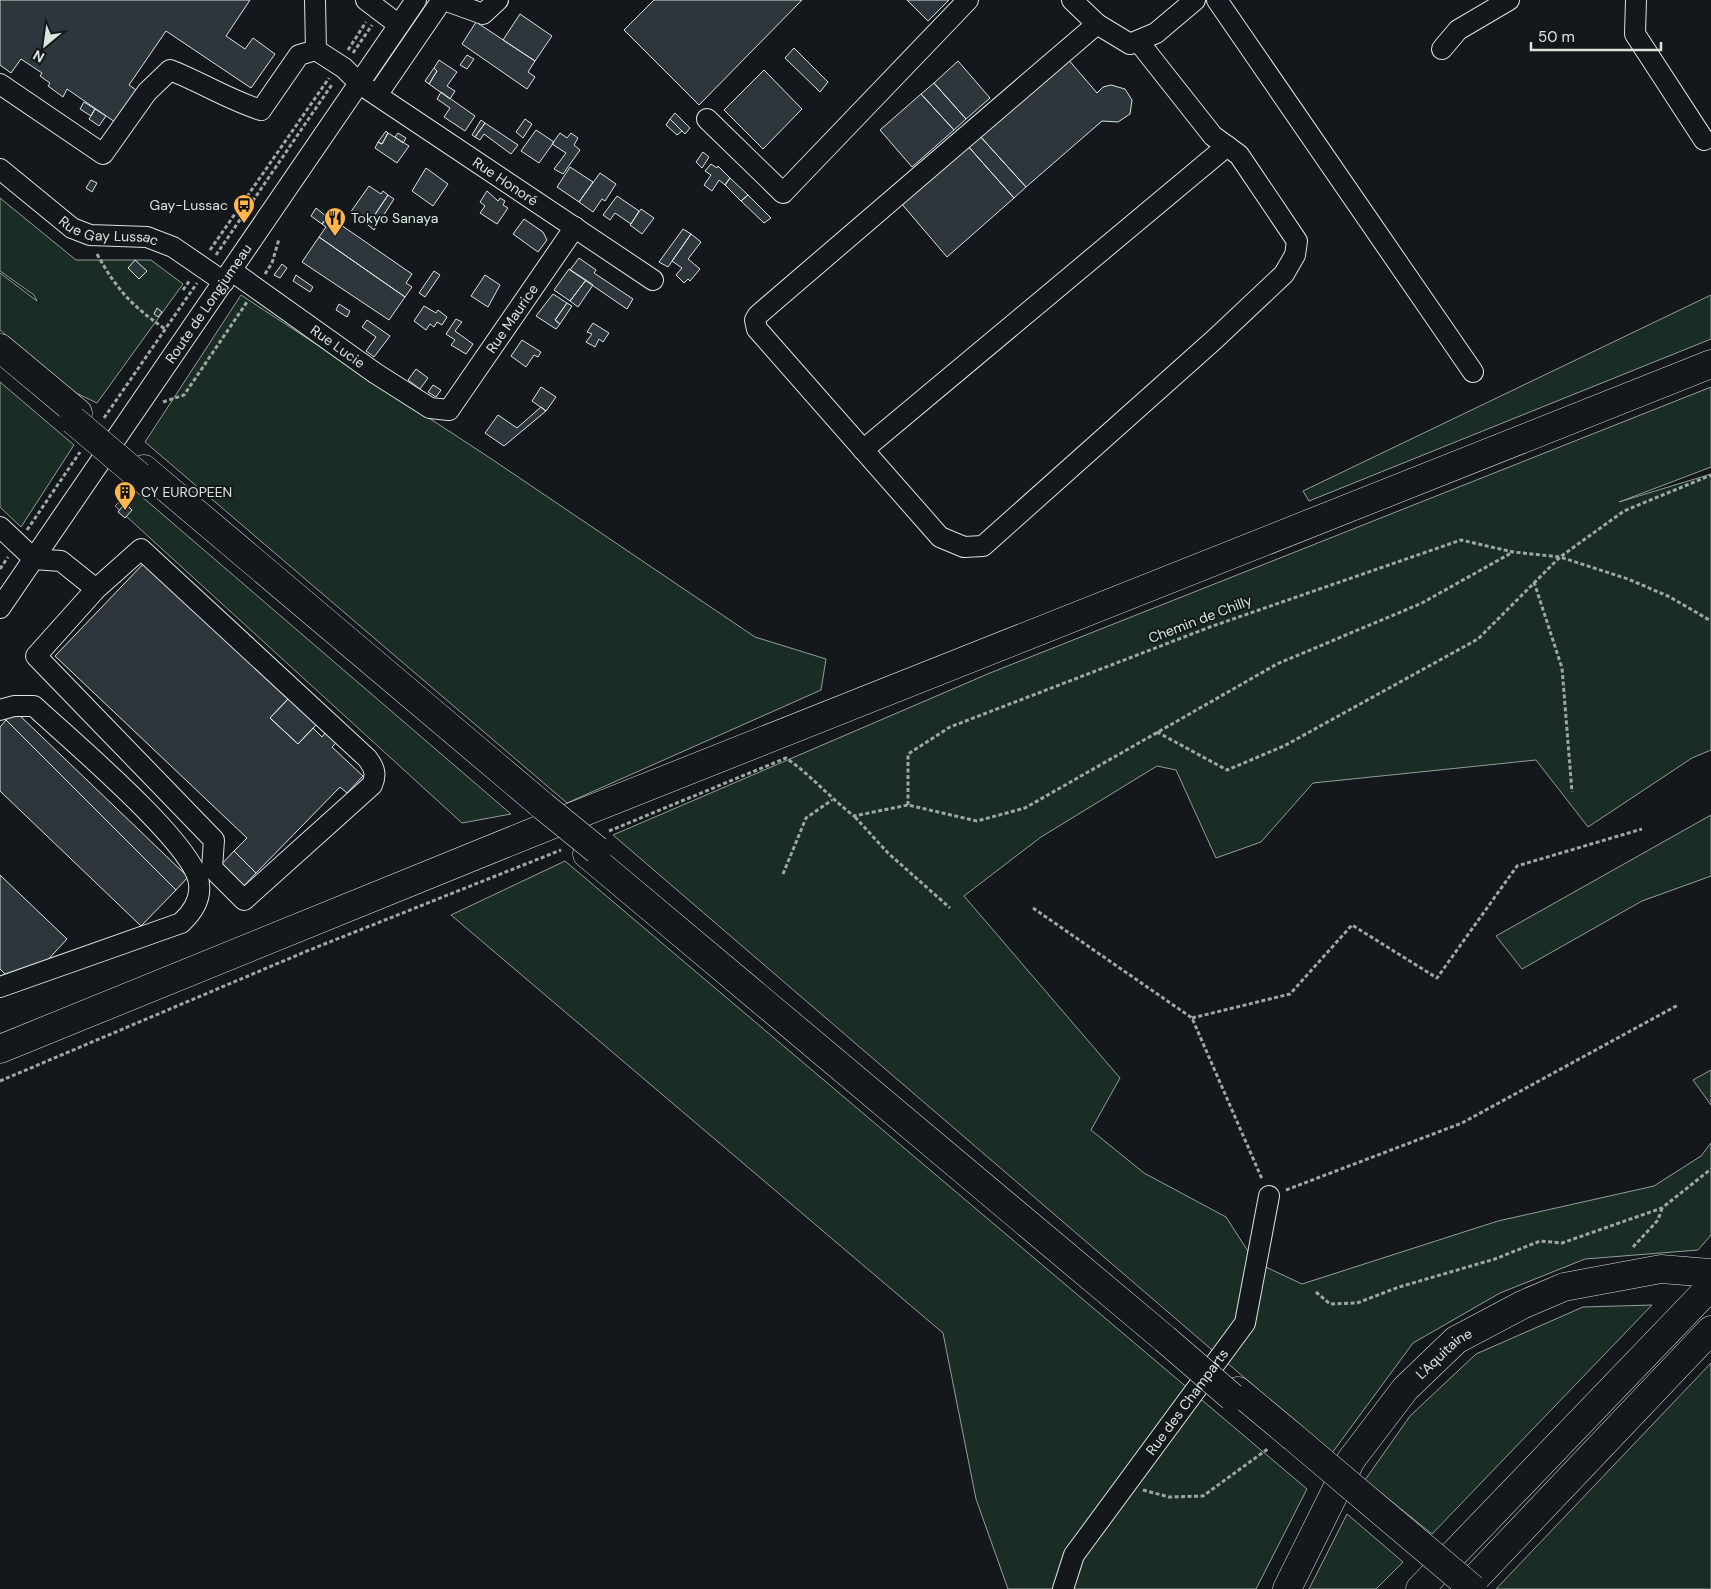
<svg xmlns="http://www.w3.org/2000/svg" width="1711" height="1589" font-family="'DM Sans',sans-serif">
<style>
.green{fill:#1a2d24;stroke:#939e99}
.building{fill:#2c363c;stroke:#d8e6dc}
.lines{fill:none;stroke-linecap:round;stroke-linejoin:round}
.minor-casing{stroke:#d8e6dc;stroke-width:22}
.highway-casing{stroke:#d8e6dc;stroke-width:29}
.path{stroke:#9da8a2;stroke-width:3;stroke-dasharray:4 2.5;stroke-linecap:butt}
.minor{stroke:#14181c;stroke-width:20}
.highway{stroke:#14181c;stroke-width:28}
.highway-bridge-casing{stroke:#d8e6dc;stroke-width:29;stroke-linecap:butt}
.highway-bridge{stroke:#14181c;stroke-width:28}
.labels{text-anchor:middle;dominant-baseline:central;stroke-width:4;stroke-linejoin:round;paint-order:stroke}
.street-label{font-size:14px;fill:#d8e6dc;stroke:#14181c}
.poi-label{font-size:14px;fill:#d8e6dc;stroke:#14181c;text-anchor:start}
</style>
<rect width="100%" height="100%" fill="#14181c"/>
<path class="green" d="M0,198L76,260H151L183,284L97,403L74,392L0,330V273L37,301L34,295L0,271Z
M241,295L490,458L755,637L826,659L821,690L567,803L145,442Z
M1711,295V339L1309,501L1303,491Z
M0,382L74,445L21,527L0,507Z
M1711,387V467L1619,502L1711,474V750L1692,758L1588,827L1536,760L1313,783L1261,842L1216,858L1176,770L1157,766L1041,837L964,896L1120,1078L1091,1130L1144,1173L1226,1217L1255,1262L1302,1284L1498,1221L1654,1186L1701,1156L1711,1143V1235L1698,1250L1585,1259L1500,1293L1413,1343L1332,1453L613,835L990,673Z
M133,489L511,814L462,823L115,506Z
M1711,815V876L1642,901L1522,969L1496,936Z
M565,861L1307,1489L1256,1589H1008L976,1499L943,1333L451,915Z
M1711,1070V1105L1693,1080Z
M1652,1305L1432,1534L1365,1480L1410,1416L1476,1354L1583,1307Z
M1711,1363V1589H1496Z
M1347,1514L1403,1562L1376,1589H1309Z"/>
<path class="building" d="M0,0H250L226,36L245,49L253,38L275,54L251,88L166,31L129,85L139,92L115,122L67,89L63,97L48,86L50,83L40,76L42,73L21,59L11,73L0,65Z
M654,0H802L699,105L624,30Z
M907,0H949L928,21Z
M520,14L552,36L535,61L503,40Z
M476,22L535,61L528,72L535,77L527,89L462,44Z
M794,48L828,82L820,92L785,58Z
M467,55L474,59L467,69L460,65Z
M1067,58L1097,93L1103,87L1111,85L1125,89L1132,100L1130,114L1118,122L1102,121L1026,187L979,135Z
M439,60L457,72L447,86L455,91L450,99L429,84L437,71L434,68Z
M958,61L990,98L966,119L934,83Z
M434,68L437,71L429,84L425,81Z
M764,70L802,109L763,149L724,110Z
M934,83L966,119L954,130L921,94Z
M441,92L475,116L465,131L444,117L450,108L437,99Z
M921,94L954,130L912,167L880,130Z
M84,102L95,109L91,116L80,109Z
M95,109L106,116L99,126L89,119Z
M675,113L690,128L685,134L670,119Z
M525,119L532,124L523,138L516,132Z
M670,119L682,131L677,135L666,125Z
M481,120L485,123L475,137L472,135Z
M485,123L518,145L511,154L484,134L480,140L475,137Z
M536,130L554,142L539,163L521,151Z
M386,131L388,133L382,144L378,142Z
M388,133L409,146L397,163L375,148L378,142L382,144Z
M398,133L406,138L403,143L395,137Z
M560,133L567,138L571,133L578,138L574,145L580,150L563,174L554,169L566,153L552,144Z
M979,135L1026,187L1014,198L967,145Z
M967,145L1014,198L947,257L901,203Z
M703,152L709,157L702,168L696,162Z
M711,164L717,168L718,166L730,178L725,185L719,180L712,191L704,185L711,175L705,171Z
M570,167L593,182L579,202L557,187Z
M426,168L448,184L433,206L412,191Z
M600,173L616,184L605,201L602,199L593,212L579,202Z
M730,178L748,195L741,201L725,185Z
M91,180L97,183L92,192L86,188Z
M369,186L381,194L383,191L388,195L368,225L350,213Z
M487,191L498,201L500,198L505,201L503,205L508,208L497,224L480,213L485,206L480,202Z
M388,195L394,199L374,230L368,225Z
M748,195L771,218L764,223L741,201Z
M617,196L639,211L631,224L615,213L610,220L603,215Z
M316,208L327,217L322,224L311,216Z
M641,209L654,218L642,234L630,225Z
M328,216L412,274L406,283L412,287L405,297L319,237L326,227L322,224Z
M524,219L543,232L547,240L538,252L513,234Z
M683,229L691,234L668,267L659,262Z
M691,234L701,242L688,259L700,269L690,281L688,279L684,283L676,275L682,268L672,261Z
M319,237L405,297L389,320L302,262Z
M579,258L596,270L594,273L633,299L627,309L570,270Z
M135,260L147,271L139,279L128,268Z
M282,264L287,268L280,278L274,275Z
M569,269L586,280L570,301L554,290Z
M434,271L440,275L425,297L419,293Z
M296,275L313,287L310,292L293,281Z
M485,275L500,285L488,307L471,296Z
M586,280L593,285L578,307L570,301Z
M553,294L567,303L555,320L560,324L556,329L536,316Z
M567,303L572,306L560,324L555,320Z
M339,304L350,311L347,317L336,310Z
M424,306L436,313L438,310L447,317L442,325L437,322L434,327L430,324L426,330L414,321Z
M157,308L162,312L158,317L154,314Z
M456,319L462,322L455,331L473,344L466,354L451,345L455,340L446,334Z
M367,320L390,336L374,357L366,351L376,337L362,327Z
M593,323L609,333L603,342L599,339L595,347L586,342L592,334L587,332Z
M522,340L541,352L538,357L534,355L526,367L511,356Z
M416,369L428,378L420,389L408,380Z
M433,385L441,390L436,397L428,392Z
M541,387L556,397L546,411L532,401Z
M541,407L546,411L504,446L485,433L498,415L517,428Z
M125,503L132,510L125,518L118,512Z
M144,563L288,699L270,718L298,744L313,728L322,737L325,733L336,743L332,747L363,776L347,793L340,787L256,873L234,851L247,838L55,656Z
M289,698L317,724L298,744L270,718Z
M15,711L188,877L176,890L6,720Z
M6,720L176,890L141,926L0,791V727Z
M234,851L256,873L241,889L218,868Z
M0,875L67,939L44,964L9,978L0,969Z"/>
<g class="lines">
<g class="minor-casing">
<g id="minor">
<path d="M315,0L316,50"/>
<path d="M366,0L399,25"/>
<path d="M444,0L483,14L498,0"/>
<path d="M1072,0L1097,24L1130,44L1156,33L1195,0"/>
<path d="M1217,0L1473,372"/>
<path d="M1636,0L1635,34L1704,140"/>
<path d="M1097,24L758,315L755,320L757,329L940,537L964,547L983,546L1215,339L1284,274L1295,255L1297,241L1239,155L1213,136L1138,41"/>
<path d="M1442,49L1458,30L1509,0"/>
<path id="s1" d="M316,50L344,68L360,84L653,280"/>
<path d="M0,84L103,154L147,92L170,70C201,82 229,100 261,110L299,55L316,50"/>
<path d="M377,95L442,0"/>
<path d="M707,119L783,193L968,0"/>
<path id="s2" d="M0,169L72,228L90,235L147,237L173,247L224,282"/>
<path id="s3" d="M232,271L375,373L430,408L449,410L575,227"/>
<path d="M863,450L1227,146"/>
<path d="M0,527L34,559L61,561L96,589L36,656L214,840L212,868L244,900L372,785C377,774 374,767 367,758L141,549L96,589"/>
<path id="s4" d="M0,608L416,0"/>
<path d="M0,710L14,706H34C67,737 196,845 199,884C201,900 192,913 181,923L0,987"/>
<path id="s5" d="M1063,1589L1074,1555L1245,1323L1269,1196"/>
</g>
</g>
<g class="highway-casing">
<g id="highway">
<path d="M0,348L78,413"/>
<path d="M144,469L543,806"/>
<path d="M587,854L1165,1339"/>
<path d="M0,1049L526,835L1711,364"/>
<path d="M1238,1391L1292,1436"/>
<path id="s6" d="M1287,1589L1351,1460L1405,1389L1456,1340L1522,1305L1564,1287L1661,1269L1711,1273"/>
<path d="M1420,1589L1711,1286"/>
<path d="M1465,1589L1711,1330"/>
</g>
</g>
<path class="path" d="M348,50L366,22
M353,53L372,25
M210,250L329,78
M97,254C117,290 131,305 165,329
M216,255L333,83
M265,274L272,263L279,239
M183,290L190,280
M163,402L184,395L247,302
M104,418L197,283
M27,530L80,452
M0,569L8,557
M1534,582L1562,668L1572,792
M1157,732L1227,770L1284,746L1478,639L1560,557L1628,579L1670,597L1711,621
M908,805V754L950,727L1210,627L1461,540L1513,552L1560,557L1624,511L1711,475
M855,817L888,853L950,908
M609,831L786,758C811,775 830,798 854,816L908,805L977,821L1025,808L1277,664L1422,603L1513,552
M783,874L806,818L832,800
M1033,908L1192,1018L1262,1179
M1192,1018L1290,994L1352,925L1437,978L1517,866L1642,829
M0,1081L307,951L561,850
M1286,1190L1462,1123L1678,1005
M1633,1247L1658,1220L1662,1208
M1316,1292L1330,1304L1357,1303L1399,1287L1495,1259L1540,1241L1562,1243L1662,1208L1711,1169
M1143,1490L1169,1497L1203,1496L1269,1448"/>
<use href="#minor" class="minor"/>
<use href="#highway" class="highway"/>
<g class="highway-bridge-casing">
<path id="highway-bridge" d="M73,420L139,476
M543,806L597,850
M1165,1339L1232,1397
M1292,1436L1473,1589"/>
</g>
<use href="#highway-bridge" class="highway-bridge"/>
</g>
<defs>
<g id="bus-pin" transform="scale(1.125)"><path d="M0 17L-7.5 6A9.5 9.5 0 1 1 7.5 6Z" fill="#ffb74d" stroke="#14181c"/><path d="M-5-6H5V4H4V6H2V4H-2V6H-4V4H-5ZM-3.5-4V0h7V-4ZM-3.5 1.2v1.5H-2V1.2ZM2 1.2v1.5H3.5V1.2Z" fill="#111"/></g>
<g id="restaurant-pin" transform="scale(1.125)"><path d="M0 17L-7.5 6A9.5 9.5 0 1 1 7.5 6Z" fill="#ffb74d" stroke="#14181c"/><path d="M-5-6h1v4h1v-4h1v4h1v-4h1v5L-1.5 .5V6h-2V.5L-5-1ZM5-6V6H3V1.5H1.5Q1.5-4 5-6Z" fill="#111"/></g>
<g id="building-pin" transform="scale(1.125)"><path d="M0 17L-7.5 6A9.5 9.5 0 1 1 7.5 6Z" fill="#ffb74d" stroke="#14181c"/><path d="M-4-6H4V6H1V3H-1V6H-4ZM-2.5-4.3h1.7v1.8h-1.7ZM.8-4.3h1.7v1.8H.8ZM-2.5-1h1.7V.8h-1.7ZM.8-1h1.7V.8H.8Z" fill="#111"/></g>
</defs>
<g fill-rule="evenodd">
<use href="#bus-pin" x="244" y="205"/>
<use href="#restaurant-pin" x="335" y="218"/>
<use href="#building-pin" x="125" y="492"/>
</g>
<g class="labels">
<g class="street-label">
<text stroke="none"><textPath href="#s1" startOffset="231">Rue Honoré</textPath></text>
<text stroke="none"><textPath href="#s2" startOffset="130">Rue Gay Lussac</textPath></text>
<text stroke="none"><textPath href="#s4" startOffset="369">Route de Longjumeau</textPath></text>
<text stroke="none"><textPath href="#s3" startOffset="371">Rue Maurice</textPath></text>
<text stroke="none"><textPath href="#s3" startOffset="130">Rue Lucie</textPath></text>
<text transform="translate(1200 619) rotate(-21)">Chemin de Chilly</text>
<text stroke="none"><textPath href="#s6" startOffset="286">L'Aquitaine</textPath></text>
<text stroke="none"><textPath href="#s5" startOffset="226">Rue des Champarts</textPath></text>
</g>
<g class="poi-label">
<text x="228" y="205" text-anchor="end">Gay-Lussac</text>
<text x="351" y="218">Tokyo Sanaya</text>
<text x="141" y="492">CY EUROPEEN</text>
</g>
</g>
<g transform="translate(45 45) rotate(209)" stroke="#14181c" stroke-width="4" paint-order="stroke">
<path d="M0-4L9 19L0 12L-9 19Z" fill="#d8e6dc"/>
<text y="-8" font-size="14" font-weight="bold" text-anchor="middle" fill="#d8e6dc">N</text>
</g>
<path d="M1531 42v8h130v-8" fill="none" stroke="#d8e6dc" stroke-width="2.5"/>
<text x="1538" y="42" font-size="15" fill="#d8e6dc" stroke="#14181c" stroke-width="4" paint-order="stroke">50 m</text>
</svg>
